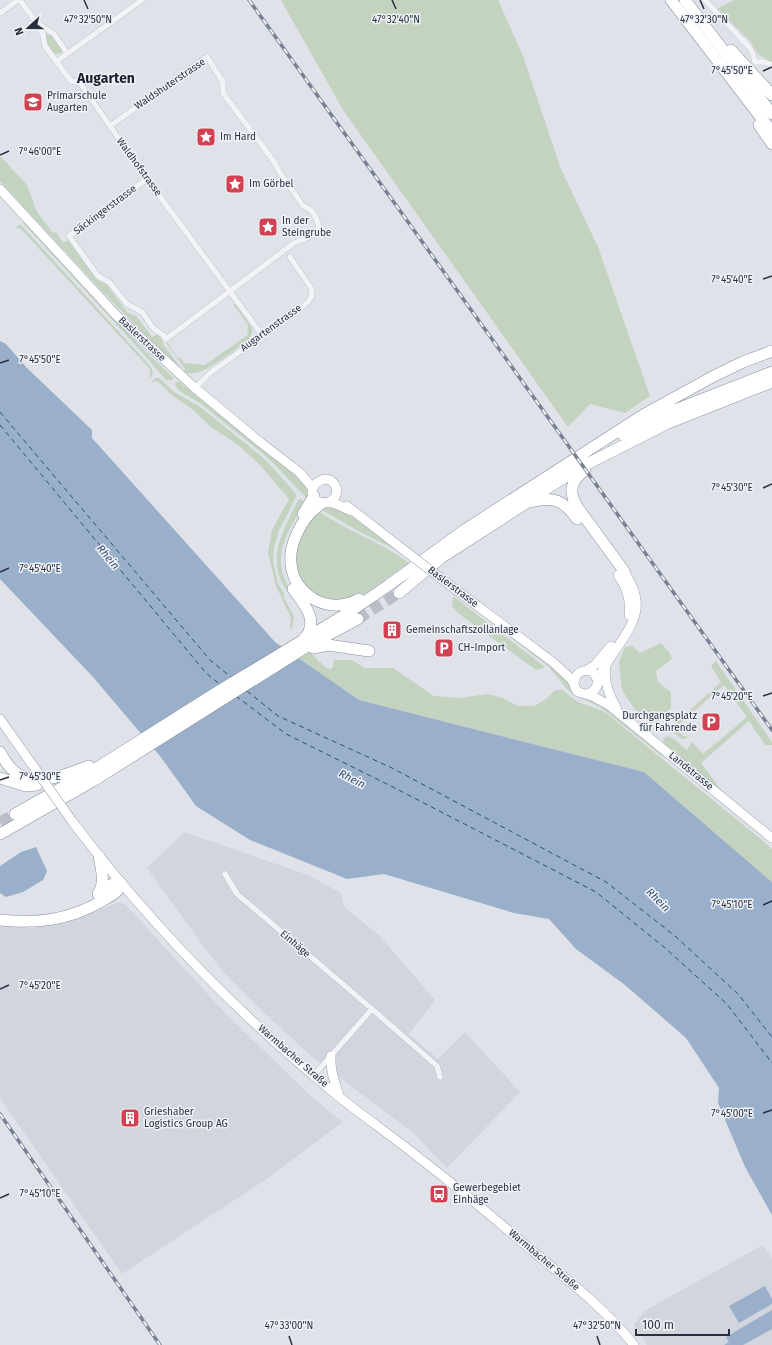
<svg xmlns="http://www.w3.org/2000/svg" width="772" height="1345" font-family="'Fira Sans',sans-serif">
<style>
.built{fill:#d1d5de}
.green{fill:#c4d3c0}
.water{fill:#99afca}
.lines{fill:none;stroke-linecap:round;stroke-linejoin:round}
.ferry{stroke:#314d75;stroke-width:1;stroke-dasharray:5 4;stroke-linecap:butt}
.motorway-tunnel{stroke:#babfc7;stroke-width:11;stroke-dasharray:11 5.5;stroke-linecap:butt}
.minor-casing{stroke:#a8adb6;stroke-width:6}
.primary-casing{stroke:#9ea6b5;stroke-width:10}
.motorway-casing{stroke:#868fa0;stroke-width:12}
.minor{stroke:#f2f3f7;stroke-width:5.5}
.primary{stroke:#fff;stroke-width:9}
.motorway{stroke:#fff;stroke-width:11}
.rail-casing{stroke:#788193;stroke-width:3.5}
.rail{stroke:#eff2f6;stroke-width:2;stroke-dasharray:6;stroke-linecap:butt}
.primary-bridge-casing{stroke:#9ea6b5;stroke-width:10;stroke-linecap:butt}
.primary-bridge{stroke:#fff;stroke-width:9}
.ticks{fill:none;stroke:#283040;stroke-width:1.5}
.labels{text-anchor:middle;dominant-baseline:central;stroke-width:3;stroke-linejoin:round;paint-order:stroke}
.street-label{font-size:10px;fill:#283040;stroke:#eff2f6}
.poi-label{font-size:10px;fill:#283040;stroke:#eff2f6;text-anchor:start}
.water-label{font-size:11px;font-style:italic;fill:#314d75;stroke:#eff2f6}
.district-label{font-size:14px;font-weight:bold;fill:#1a2131;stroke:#eff2f6}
.ticks-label{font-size:10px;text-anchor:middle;fill:#283040;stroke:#eff2f6;stroke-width:3;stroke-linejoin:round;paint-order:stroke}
</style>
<rect width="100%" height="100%" fill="#dfe3e9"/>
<path class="built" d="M184,832L308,875L341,893L344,907L379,935L435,1000L409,1034L438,1059L465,1032L520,1092L447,1168L411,1131L312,1057L262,1011L224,973L201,943L147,868Z
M118,902L125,904L228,1016L313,1098L343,1122L265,1180L122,1274L0,1098V926L34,928L86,916Z
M763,1245L772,1259V1345H647L634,1325L644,1311Z"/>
<path class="green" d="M281,0H498L523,56L561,169L598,247L650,396L625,413L590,404L568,427L343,110Z
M734,0H772V63L758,54L750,41L717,9Z
M47,34L54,36L63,49L61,53C51,57 47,44 46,36Z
M0,156L27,185L37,212L53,233L56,232L63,243L68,240L96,279L107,285L127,312L137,317L152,337L158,334L162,340L163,344L181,368L154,344L99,288L0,181Z
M24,222L142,348L174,378L172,380H166L139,349L23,223Z
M19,225H21L151,367C154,373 153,375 149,380L150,369L20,228H15Z
M233,304H235L252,328V333L249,339C234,349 202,380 184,372L185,369L166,343L167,342L178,358L180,357L184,363L205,365L249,334L247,332L248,325Z
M156,378H159L174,392L199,406L260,455L274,469L296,494V497L279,531L274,547L273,561L278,584L284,592V598L294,616L292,629H290L291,618L276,586L268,553L272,530L289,499L260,465L237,444L212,428L193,410L172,395L157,381L151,382Z
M178,381L299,477L309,488L308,500L274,464L262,453L201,404L178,390L175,384Z
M300,499L306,502C290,527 272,552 286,582C290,592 297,600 302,609C296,601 288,594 283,585C267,555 285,527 298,500Z
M324,507H332L346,512L396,550L358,531L320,509Z
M318,511C347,531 381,542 409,563L366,593L351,600L327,601L312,593L303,584L297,572L295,554L298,542L307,523Z
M453,596L545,667L536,670L455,611L456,610L452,607Z
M461,599L562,674L570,681L597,701L664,755L663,757L600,707L574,695L566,688L549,667Z
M661,643L669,652L672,659L656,671L658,682L671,692V708L660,721L650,723L633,707L622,690L619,662L625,647L633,646L640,653Z
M310,652L326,668L332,669L334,660H352L365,668H393L434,696L460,698L488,694L503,698L518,706H534L546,699L555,690H563C568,695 574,700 581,703C590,707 598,708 606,713L768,845L772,849V882L644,772L359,700L297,658Z
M716,661L772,742V745H765L749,721L701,763L724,794L665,746L663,741L664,738L667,736L674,739L687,750L692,742L703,754L747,717L724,685L675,728L683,736H686L688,738L681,739L673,732L672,726L721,682L711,666Z"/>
<path class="water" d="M0,341L6,344L27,368L92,430V438L275,642L359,700L644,772L772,882V1215L745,1167L718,1103L719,1088L686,1038L625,985L576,949L549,919L514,913L384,874L347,879L250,840L196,806L160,756L93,677L0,579Z
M36,847L47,871L43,880L23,892L6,897L0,893V866L21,852Z
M765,1286L772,1299V1304L739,1323L729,1306Z
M772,1310V1329L743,1345H724L729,1342L726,1337Z"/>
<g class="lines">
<path class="ferry" d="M0,412L210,660L231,677
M0,425L206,673L221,685
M247,691L278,716L392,768L606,882L675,936L738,994L772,1037
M236,696L286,734L391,786L596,892L664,947L727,1004L772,1063"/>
<path class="motorway-tunnel" d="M358,619L399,593
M0,822L15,814"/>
<g class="minor-casing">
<path id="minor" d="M20,0L37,23L43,35L45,46L71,81L80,83L147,179L262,335
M705,0L749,47L753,54L755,62H764L772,65
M0,13L18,0
M37,23L54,34L67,53
M57,61L142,0
M110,126L207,57L223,82V93L275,163L279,171L303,206L311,210L316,218L319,226C314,237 305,239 294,243L166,339L163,335L153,328L142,312L127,304L109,282L98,276L69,236L147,179
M195,388L210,373L307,303L312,296L311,288L290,257
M225,874L237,894L372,1009
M314,1075L372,1009L437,1066L440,1077"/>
</g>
<g class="primary-casing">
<path id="primary" d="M0,189L116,315L195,388L260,442L299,472L313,488
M329,502C339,497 339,486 330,480C317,476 305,492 317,501C323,504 328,502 333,503C339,505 345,508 351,511
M347,506L409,554
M618,575C627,587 631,600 629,615
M463,595L554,663L571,679L574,684
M606,665C603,681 609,695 617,709
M587,670L595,665L611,646
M598,680C607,655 640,627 636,600C635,589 629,580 624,571
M587,694C594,692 598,688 598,680L593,672C579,666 568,681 578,692L592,696L609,705L772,838
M0,719L36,770
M72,821C149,923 239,1015 338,1096C364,1117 392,1136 418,1157C460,1189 501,1224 541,1258C573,1284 608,1312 634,1345
M331,1056C330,1070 335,1083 339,1096"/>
</g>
<g class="motorway-casing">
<path id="motorway" d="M671,0L772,132
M685,0L772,114
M731,50L772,95
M759,125L772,144
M623,435L677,409L772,372
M585,470C570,482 568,492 578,508L624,571
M530,502C553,496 564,500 577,519
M322,503C318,506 314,509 310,513C299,526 289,546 291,563C293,596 330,616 359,599
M303,514L314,496
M293,589C304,604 321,622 303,640
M399,593L441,558L526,503L546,489L583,466L666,424L772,382
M313,648L328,645L369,651
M0,752C4,759 8,767 15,772C36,789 67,774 89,766
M0,778L26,786L37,785
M15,814L95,769L219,691L348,613L389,585L466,529L643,415L714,376L743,362L772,351
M0,834L93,781L309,645L358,619
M98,894C106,882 101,869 99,856
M0,920C38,924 69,920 102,901C110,896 119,893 121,883H114L99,893"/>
</g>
<use href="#minor" class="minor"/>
<use href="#primary" class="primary"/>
<use href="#motorway" class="motorway"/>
<g class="rail-casing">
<path id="rail" d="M249,0L772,730
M0,1114L160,1345"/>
</g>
<use href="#rail" class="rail"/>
<g class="primary-bridge-casing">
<path id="primary-bridge" d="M409,554L463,595
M36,770L72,821"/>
</g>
<use href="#primary-bridge" class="primary-bridge"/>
</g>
<path class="ticks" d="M84,0L88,9M392,0L396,9M700,0L704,9M763,71L772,67M0,155L9,151M763,279L772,276M0,363L9,360M763,488L772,484M0,572L9,568M763,696L772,693M0,780L9,777M763,905L772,901M0,989L9,985M763,1113L772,1110M0,1198L9,1194M289,1336L292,1345M597,1336L600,1345"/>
<defs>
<g id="school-square" transform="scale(1)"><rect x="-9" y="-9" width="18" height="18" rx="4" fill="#d14151" stroke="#eff2f6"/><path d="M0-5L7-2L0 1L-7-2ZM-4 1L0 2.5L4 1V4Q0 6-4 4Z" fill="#fff"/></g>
<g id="sight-square" transform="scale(1)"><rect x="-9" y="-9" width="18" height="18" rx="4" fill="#d14151" stroke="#eff2f6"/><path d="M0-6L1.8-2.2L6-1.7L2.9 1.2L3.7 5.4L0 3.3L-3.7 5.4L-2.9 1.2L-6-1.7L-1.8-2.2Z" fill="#fff"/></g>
<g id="building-square" transform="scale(1)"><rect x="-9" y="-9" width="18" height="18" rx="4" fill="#d14151" stroke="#eff2f6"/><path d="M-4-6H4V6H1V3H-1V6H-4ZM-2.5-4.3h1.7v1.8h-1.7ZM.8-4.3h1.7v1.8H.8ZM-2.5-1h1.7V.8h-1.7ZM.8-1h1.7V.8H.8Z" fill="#fff"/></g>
<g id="parking-square" transform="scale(1)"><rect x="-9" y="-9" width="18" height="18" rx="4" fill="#d14151" stroke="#eff2f6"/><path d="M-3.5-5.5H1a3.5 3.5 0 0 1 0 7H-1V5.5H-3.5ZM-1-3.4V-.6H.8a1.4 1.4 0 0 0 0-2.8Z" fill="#fff"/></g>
<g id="bus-square" transform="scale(1)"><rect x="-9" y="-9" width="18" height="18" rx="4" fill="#d14151" stroke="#eff2f6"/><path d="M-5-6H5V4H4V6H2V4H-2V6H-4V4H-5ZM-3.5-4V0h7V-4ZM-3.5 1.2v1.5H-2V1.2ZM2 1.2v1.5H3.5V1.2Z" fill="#fff"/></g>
</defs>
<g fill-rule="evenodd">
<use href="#school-square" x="33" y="102"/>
<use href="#sight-square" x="206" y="137"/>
<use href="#sight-square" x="235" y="184"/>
<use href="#sight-square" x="268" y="227"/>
<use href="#building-square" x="392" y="630"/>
<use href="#parking-square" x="444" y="648"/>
<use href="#parking-square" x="711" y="722"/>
<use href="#building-square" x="130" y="1118"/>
<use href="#bus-square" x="439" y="1194"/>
</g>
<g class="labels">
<g class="street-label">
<text transform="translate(170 84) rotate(-34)">Waldshuterstrasse</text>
<text transform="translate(139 167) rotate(54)">Waldhofstrasse</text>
<text transform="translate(105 210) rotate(-37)">Säckingerstrasse</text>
<text transform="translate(271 328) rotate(-36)">Augartenstrasse</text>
<text transform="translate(142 339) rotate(43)">Baslerstrasse</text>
<text transform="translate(453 587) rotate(37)">Baslerstrasse</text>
<text transform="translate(691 771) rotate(39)">Landstrasse</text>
<text transform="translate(295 944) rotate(40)">Einhäge</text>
<text transform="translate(293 1056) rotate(41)">Warmbacher Straße</text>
<text transform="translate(544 1260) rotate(40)">Warmbacher Straße</text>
</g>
<g class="poi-label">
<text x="47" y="96">Primarschule<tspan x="47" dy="12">Augarten</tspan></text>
<text x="220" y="137">Im Hard</text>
<text x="249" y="184">Im Görbel</text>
<text x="282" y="221">In der<tspan x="282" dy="12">Steingrube</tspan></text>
<text x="406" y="630">Gemeinschaftszollanlage</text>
<text x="458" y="648">CH-Import</text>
<text x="697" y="716" text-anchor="end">Durchgangsplatz<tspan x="697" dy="12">für Fahrende</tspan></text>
<text x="144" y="1112">Grieshaber<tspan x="144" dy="12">Logistics Group AG</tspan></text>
<text x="453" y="1188">Gewerbegebiet<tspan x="453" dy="12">Einhäge</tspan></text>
</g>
<g class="water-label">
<text transform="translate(108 557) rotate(50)">Rhein</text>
<text transform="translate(352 779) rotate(27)">Rhein</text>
<text transform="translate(658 900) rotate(45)">Rhein</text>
</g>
<g class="district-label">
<text x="106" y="78">Augarten</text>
</g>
</g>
<g class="ticks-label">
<text x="88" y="23">47°32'50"N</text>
<text x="396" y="23">47°32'40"N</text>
<text x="704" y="23">47°32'30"N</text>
<text x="732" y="74">7°45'50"E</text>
<text x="40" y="155">7°46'00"E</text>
<text x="732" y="283">7°45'40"E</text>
<text x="40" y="363">7°45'50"E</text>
<text x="732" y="491">7°45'30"E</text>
<text x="40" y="572">7°45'40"E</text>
<text x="732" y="700">7°45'20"E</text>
<text x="40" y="780">7°45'30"E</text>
<text x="732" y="908">7°45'10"E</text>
<text x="40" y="989">7°45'20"E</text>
<text x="732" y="1117">7°45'00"E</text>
<text x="40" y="1197">7°45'10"E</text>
<text x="289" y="1329">47°33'00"N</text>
<text x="597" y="1329">47°32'50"N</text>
</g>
<g transform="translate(28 28) rotate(249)" stroke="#eff2f6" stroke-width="3" paint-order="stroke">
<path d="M0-3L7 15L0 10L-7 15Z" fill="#283040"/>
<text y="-6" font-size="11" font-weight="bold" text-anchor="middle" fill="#283040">N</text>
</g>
<path d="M636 1329v6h93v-6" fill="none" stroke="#283040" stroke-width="2"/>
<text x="642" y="1329" font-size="12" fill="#283040" stroke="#eff2f6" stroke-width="3" paint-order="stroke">100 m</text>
</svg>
